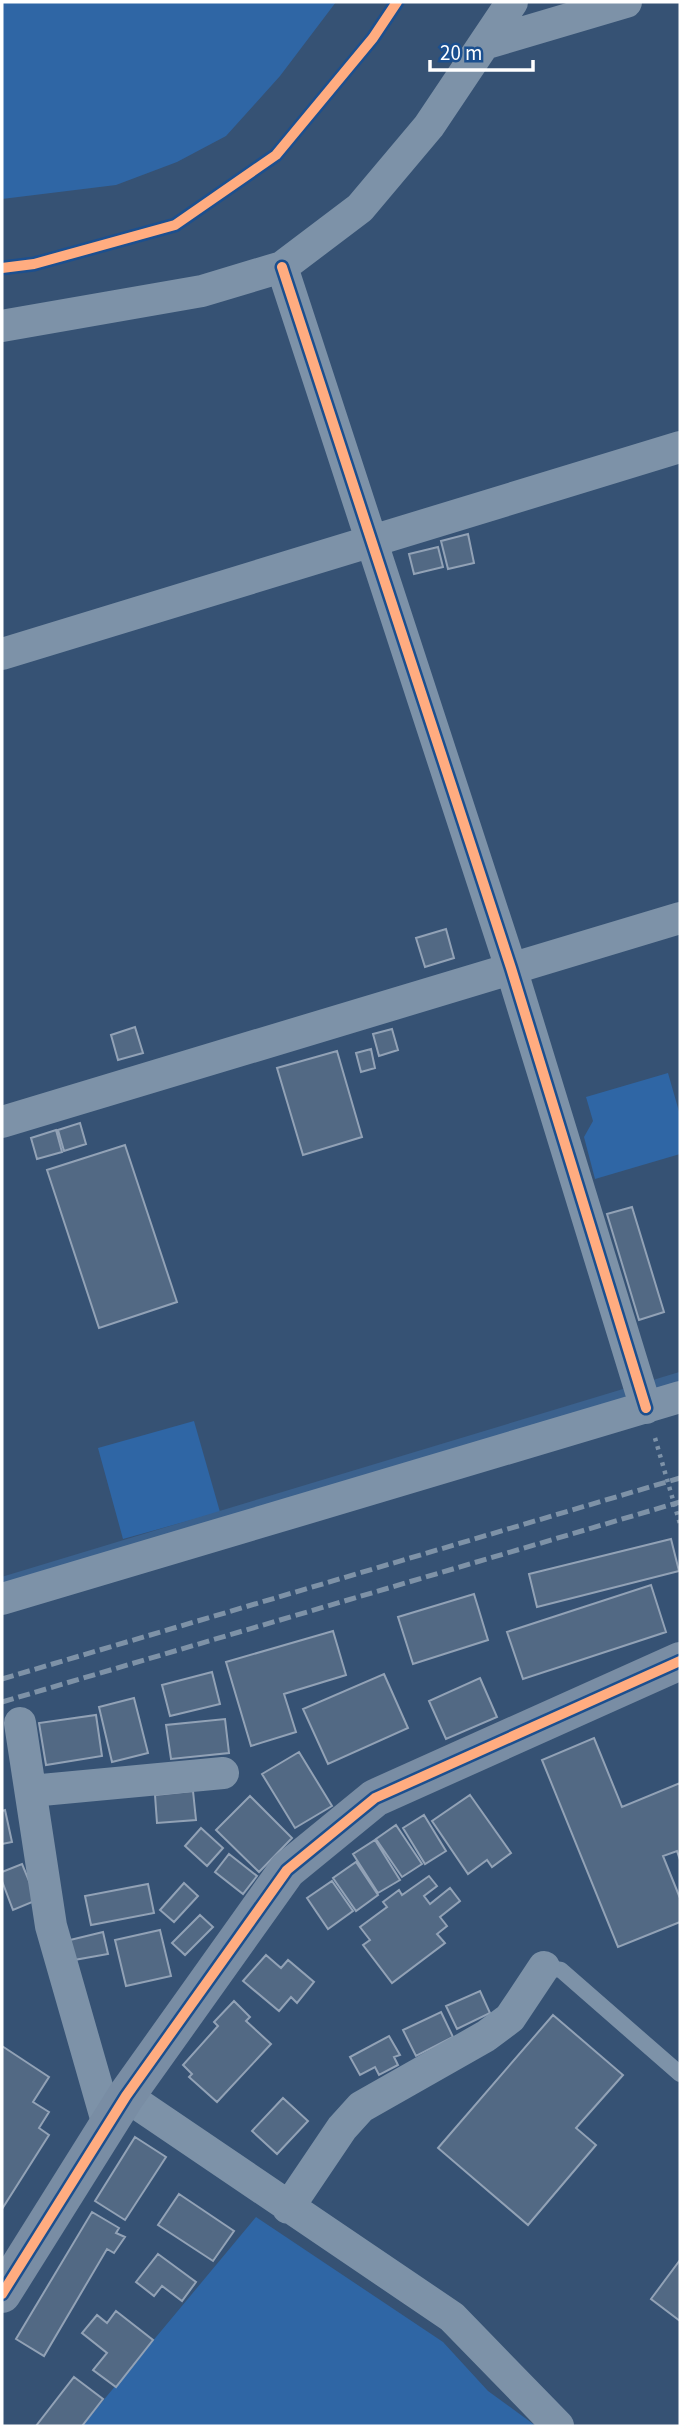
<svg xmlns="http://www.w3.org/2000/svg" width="682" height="2428" font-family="'Source Sans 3',sans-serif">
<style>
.green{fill:#2f66a5}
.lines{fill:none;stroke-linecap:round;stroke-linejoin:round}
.stream{stroke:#3b618d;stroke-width:10}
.building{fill:#526984;stroke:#92a2b6;stroke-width:2}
.path{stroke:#7d92a8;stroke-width:4.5;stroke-dasharray:3.5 5;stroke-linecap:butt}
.lane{stroke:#7d92a8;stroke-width:16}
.street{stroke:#7d92a8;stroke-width:32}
.secondary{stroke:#798da4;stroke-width:38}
.rail{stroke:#7e92a7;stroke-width:5;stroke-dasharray:12 5;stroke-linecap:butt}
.cycleway-casing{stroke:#1b4f8f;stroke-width:15}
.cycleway{stroke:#ffac80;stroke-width:10}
</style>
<rect width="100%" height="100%" fill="#365274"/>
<path class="green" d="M2,2H336L280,76L226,136L177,162L116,185L2,199Z
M668,1073L680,1115V1154L595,1179L584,1137L593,1121L586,1097Z
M194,1421L220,1512L123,1539L98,1448Z
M256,2217L443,2342L488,2391L536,2426H82Z"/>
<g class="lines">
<path class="stream" d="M2,1582L680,1377"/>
</g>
<path class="building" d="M468,534L474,563L448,569L441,541Z
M438,547L443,567L414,574L409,554Z
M446,929L454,958L425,967L416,938Z
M135,1027L143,1053L118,1060L111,1035Z
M392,1029L398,1050L379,1056L373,1034Z
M371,1049L375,1068L361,1072L356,1053Z
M337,1051L362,1137L303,1155L277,1068Z
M80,1123L86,1144L64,1151L58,1130Z
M56,1130L62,1152L37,1159L31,1138Z
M125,1145L177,1302L99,1328L47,1170Z
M632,1207L664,1312L639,1320L607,1214Z
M671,1539L679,1571L537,1607L529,1574Z
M651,1585L666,1632L523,1679L507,1632Z
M474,1594L488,1640L413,1664L398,1617Z
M333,1631L346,1675L284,1694L296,1732L251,1746L226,1662Z
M212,1672L220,1704L170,1716L162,1685Z
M384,1674L408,1728L328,1764L303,1709Z
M480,1678L497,1717L446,1739L429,1701Z
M134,1698L148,1753L112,1762L99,1707Z
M96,1715L102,1756L46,1765L39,1723Z
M225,1719L229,1753L171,1759L166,1725Z
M594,1738L622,1807L680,1783V1860L677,1851L663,1856L680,1898V1922L618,1947L542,1760Z
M299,1752L332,1806L295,1828L262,1774Z
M193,1791L196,1820L157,1823L155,1795Z
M470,1795L511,1853L492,1867L487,1860L468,1874L432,1821Z
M250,1796L292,1838L259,1872L216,1830Z
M5,1810L12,1842L2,1844V1811Z
M424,1815L446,1851L425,1864L403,1828Z
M396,1825L422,1864L402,1877L376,1839Z
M201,1828L223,1848L207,1866L185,1846Z
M375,1840L400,1880L378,1893L353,1854Z
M229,1854L257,1876L243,1894L215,1872Z
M356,1862L378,1895L356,1911L333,1878Z
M22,1864L37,1900L13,1910L2,1881V1872Z
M429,1876L437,1886L424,1896L430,1904L450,1888L460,1901L440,1917L447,1926L437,1934L445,1943L392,1983L363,1945L370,1940L360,1927L387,1907L383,1902L399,1890L402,1895Z
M332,1881L353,1911L328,1929L307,1898Z
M184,1883L198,1896L174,1922L160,1910Z
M148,1884L154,1913L91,1925L85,1896Z
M200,1915L213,1927L185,1955L172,1943Z
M160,1930L171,1976L126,1986L115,1940Z
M103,1932L108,1954L74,1960L70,1940Z
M266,1955L281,1968L288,1960L314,1982L297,2003L291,1997L279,2011L243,1981Z
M480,1991L490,2013L457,2029L446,2006Z
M234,2001L250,2017L246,2021L271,2044L217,2102L189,2077L192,2074L183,2065L218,2026L214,2022Z
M441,2012L453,2037L416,2056L403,2030Z
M553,2015L623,2075L576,2128L596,2145L528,2225L438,2148Z
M389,2036L400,2055L394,2057L398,2065L379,2075L375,2067L360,2075L350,2057Z
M2,2046L49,2077L33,2102L49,2112L39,2128L49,2135L2,2209Z
M283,2098L308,2121L277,2154L252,2131Z
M135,2137L166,2157L125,2220L95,2201Z
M179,2194L234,2231L213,2261L158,2225Z
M92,2212L119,2228L116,2233L125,2237L114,2253L107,2249L44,2356L16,2339Z
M158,2254L196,2282L182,2301L162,2286L154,2296L136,2282Z
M680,2260V2321L651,2299Z
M116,2311L153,2340L116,2387L93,2370L107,2353L82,2333L97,2315L107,2323Z
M74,2377L103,2399L82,2426H36Z"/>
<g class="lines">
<path class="path" d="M655,1438L680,1524"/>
<path class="lane" d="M544,1967L561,1970L680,2074"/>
<path class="street" d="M484,44L626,2
M282,267L511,968L646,1408
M2,326L202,291L282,267L360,208L429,126L512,2
M2,654L680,447
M2,1122L680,918
M2,1599L680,1397
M20,1723L51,1926L108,2125
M31,1791L223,1773
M126,2096L452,2317L558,2426
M288,2208L342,2128L361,2107L486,2036L510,2018L544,1967"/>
<path class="secondary" d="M2,2294L126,2096L287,1870L375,1798L680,1661"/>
<path class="rail" d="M2,1679L680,1478
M2,1702L680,1502"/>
<g class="cycleway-casing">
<path id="cycleway" d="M282,267L511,968L646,1408
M2,268L34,264L175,225L276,155L373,38L397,2
M2,2294L126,2096L287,1870L375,1798L680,1661"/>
</g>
<use href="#cycleway" class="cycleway"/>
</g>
<rect width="682" height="2428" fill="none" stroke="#ffffff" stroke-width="7"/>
<path d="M430 60v10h103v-10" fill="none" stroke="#ffffff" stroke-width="3.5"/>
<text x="440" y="60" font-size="21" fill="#ffffff" stroke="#1b4f8f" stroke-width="5" paint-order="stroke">20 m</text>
</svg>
